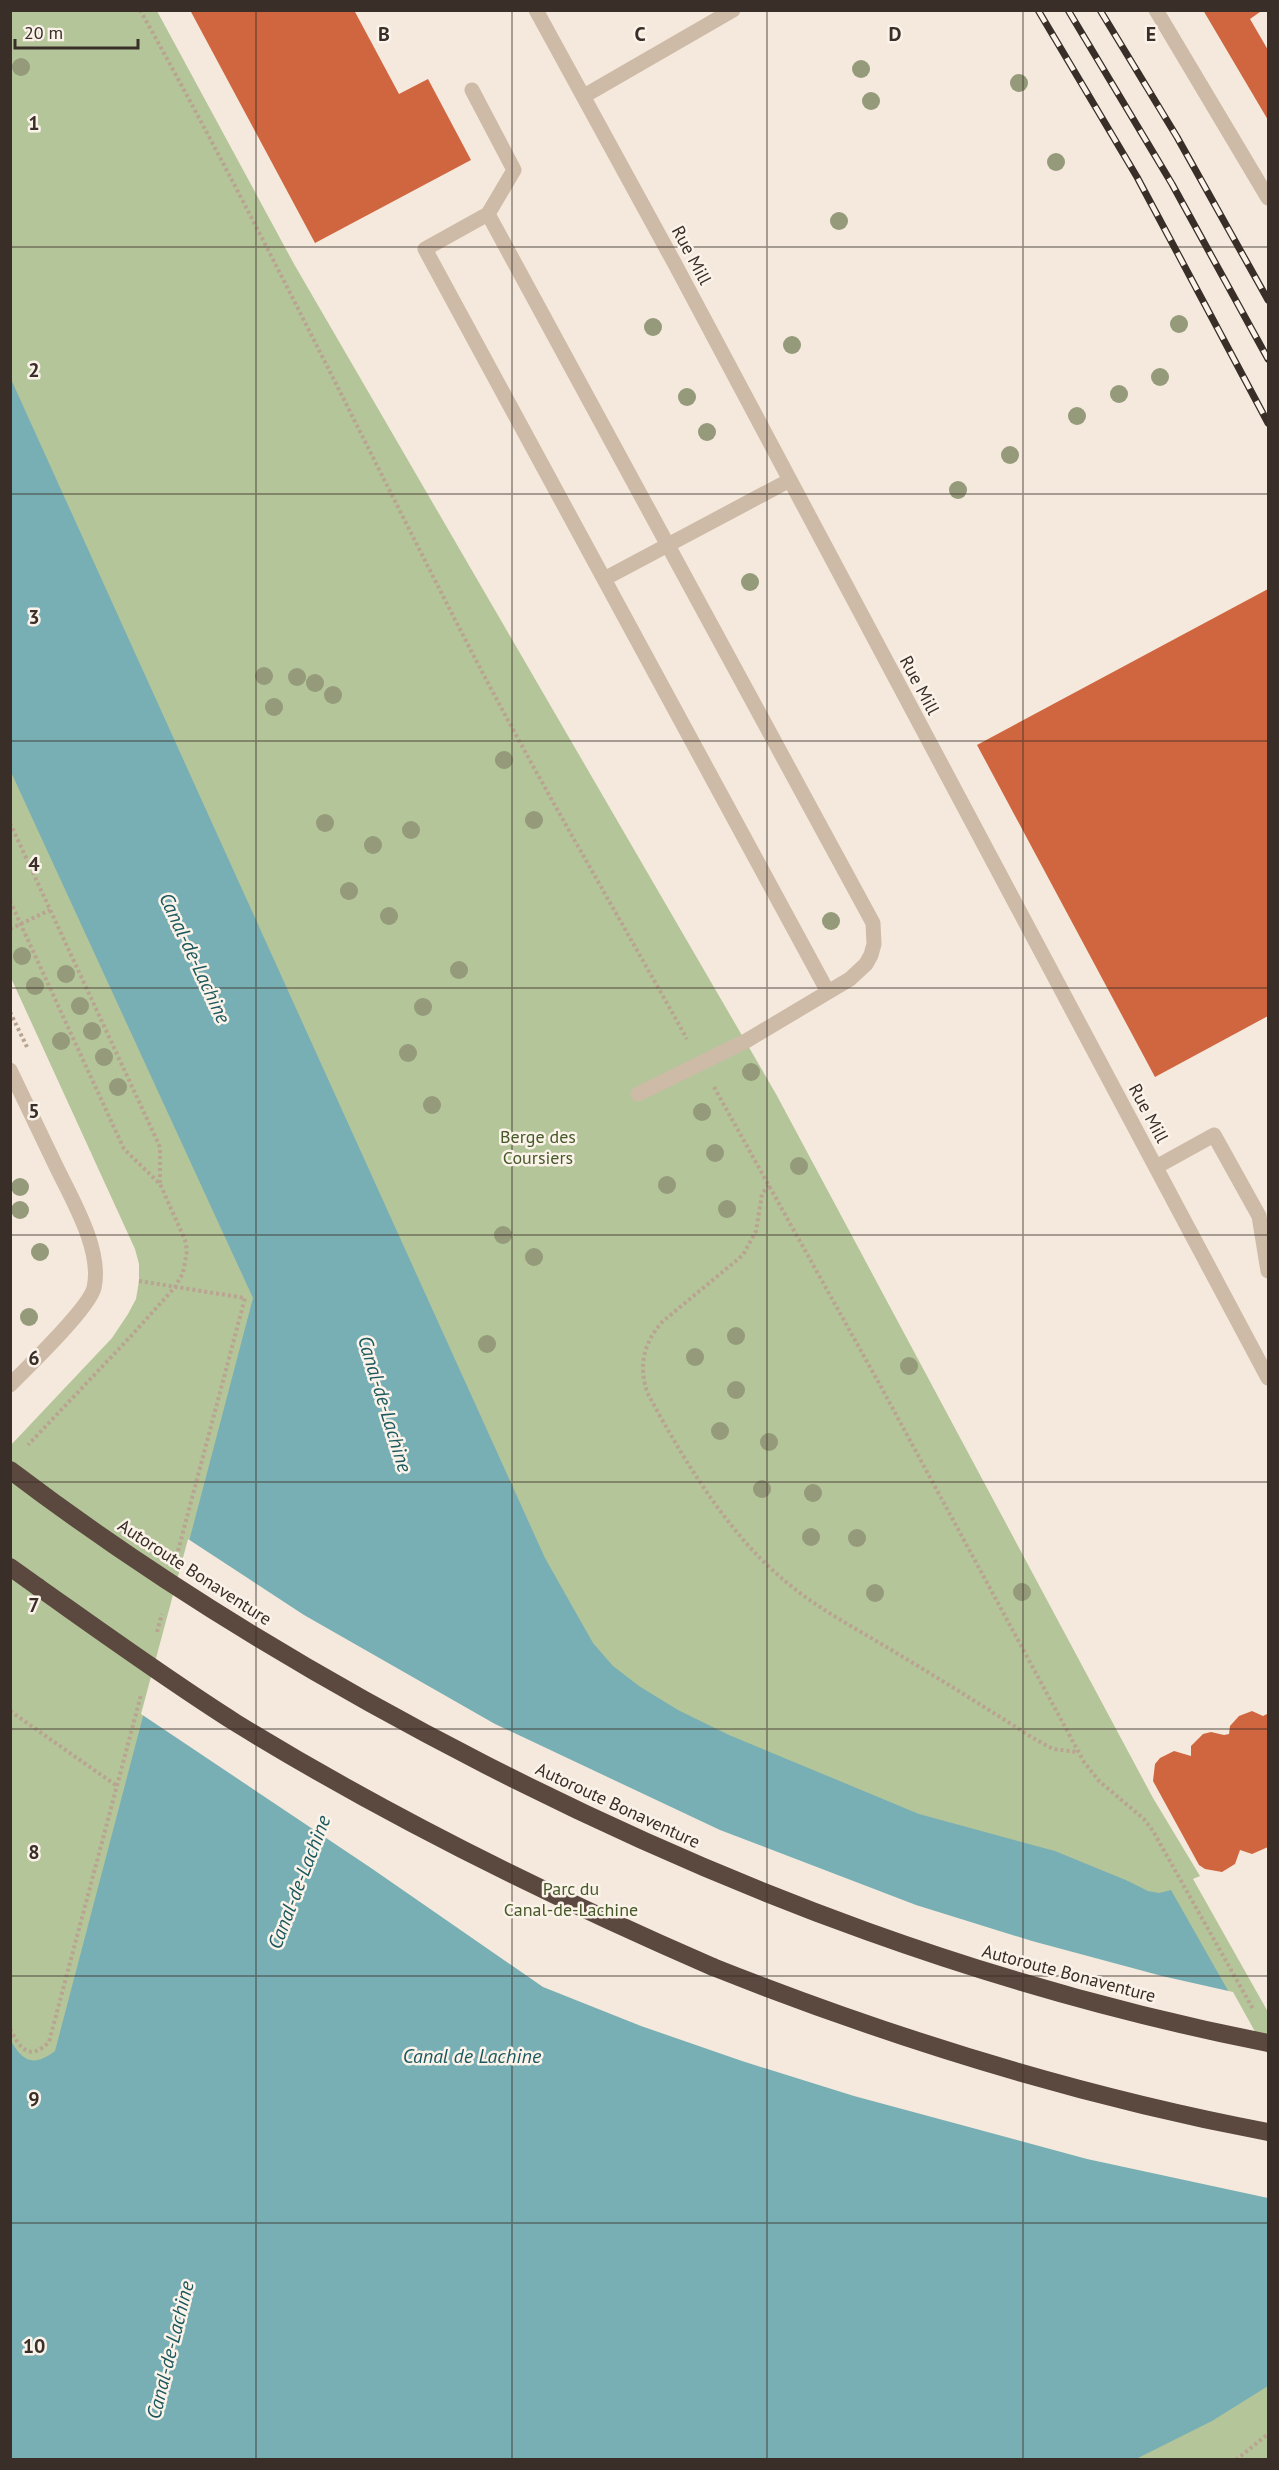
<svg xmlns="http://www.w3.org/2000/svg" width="1279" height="2470" font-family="'PT Sans',sans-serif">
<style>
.green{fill:#b5c59a}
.water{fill:#78afb4}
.pier{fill:#f4e9dc}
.building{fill:#cf663f}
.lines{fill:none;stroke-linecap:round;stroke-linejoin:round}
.path{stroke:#b9a391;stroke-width:4;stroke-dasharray:3 3;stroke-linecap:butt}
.minor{stroke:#cdbaa7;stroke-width:15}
.highway{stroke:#5b483e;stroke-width:18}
.rail-casing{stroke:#392e28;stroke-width:7}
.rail{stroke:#fbf3e9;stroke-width:4.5;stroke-dasharray:14;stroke-linecap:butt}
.highway-bridge{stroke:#5b483e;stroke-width:18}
.tree{fill:#949a7a}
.grid{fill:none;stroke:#392e28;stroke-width:1.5;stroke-opacity:0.55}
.labels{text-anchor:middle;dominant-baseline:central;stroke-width:5;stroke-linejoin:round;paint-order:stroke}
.street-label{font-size:18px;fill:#392e28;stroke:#fbf3e9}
.park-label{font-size:18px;fill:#465929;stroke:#fbf3e9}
.water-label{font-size:20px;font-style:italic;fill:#1a585e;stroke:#fbf3e9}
.grid-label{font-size:20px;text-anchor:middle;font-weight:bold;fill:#392e28;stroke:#fbf3e9;stroke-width:5;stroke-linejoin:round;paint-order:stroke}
</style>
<rect width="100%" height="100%" fill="#f4e9dc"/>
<path class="green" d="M11,11H157L294,264L776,1094L1153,1798L1200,1876L1193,1879L1268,2012V2459H11L10,1446L112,1338L128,1314L136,1299L139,1281V1264L135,1249L11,978Z"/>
<path class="water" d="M10,377L545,1558L593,1643L613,1666L639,1686L678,1710L729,1735L919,1814L1055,1851L1128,1881L1148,1891L1159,1893L1171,1890L1268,2061V2386L1212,2421L1134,2460L11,2459V2041C23,2062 34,2067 55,2051L253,1298L11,772Z"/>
<path class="pier" d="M188,1539L304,1615L495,1724L720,1830L916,1905L1032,1941L1162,1976L1233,1992L1268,2055V2198L1087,2159L854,2096L742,2061L641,2026L543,1987L371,1868L141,1714Z"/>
<path class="building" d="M190,10H354L399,94L428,79L471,160L315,243Z
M1203,10H1259L1260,12L1250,19L1268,50V120Z
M1268,589V1016L1155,1077L977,745Z
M1267,1703L1268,1847L1252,1854L1240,1850L1235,1864L1222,1872L1205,1869L1199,1865L1153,1781L1155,1764L1160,1758L1174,1751L1191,1756V1746L1203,1734L1211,1732L1224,1735L1229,1734L1230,1726L1239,1716L1252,1711L1263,1716L1267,1714Z"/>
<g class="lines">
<path class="path" d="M140,10C256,217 357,429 465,639C535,775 613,906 687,1039
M10,823L160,1147V1183
M10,901L124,1149L160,1184L185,1240L187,1251L183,1273L175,1287L133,1334L28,1445
M10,929L50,910
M10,1012L27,1047
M714,1087L880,1385L1084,1762L1099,1781L1144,1819L1153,1831L1253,2009
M769,1185L762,1194L756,1231L743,1255L662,1322C643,1344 638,1367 648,1394C683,1459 728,1534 785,1581C818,1609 857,1629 893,1651C940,1679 986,1708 1033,1738L1053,1749L1077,1752
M139,1281L245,1298L178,1551
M157,1632L162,1614
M10,1711L117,1786
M10,2029C20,2048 29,2062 49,2042L141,1695
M1236,2460L1268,2434"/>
<path class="minor" d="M536,10L676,266L1268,1378
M1156,10L1268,198
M472,90L514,170L488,214
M584,96L733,10
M604,579L790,480
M10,1070C25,1101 39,1131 54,1162C70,1196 103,1249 94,1288C89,1308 28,1367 10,1385
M638,1094L746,1041L850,979L866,964L871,955L874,944L873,923L488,214L425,249L828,992
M1156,1167L1214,1135L1259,1216L1268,1271"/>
<path class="highway" d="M10,1567L38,1587
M713,1967C892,2038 1079,2096 1268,2132"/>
<g class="rail-casing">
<path id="rail" d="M1038,10L1137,177L1268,423
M1068,10L1172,184L1268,359
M1100,10L1177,137L1268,300"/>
</g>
<use href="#rail" class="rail"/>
<path class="highway-bridge" d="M10,1470C159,1583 320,1680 486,1765C737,1893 991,1988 1268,2043
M38,1587C103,1633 168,1680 236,1723C389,1817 549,1896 713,1967"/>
</g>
<g class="tree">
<circle cx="21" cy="67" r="9"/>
<circle cx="861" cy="69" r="9"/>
<circle cx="1019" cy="83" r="9"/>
<circle cx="871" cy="101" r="9"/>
<circle cx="1056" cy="162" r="9"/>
<circle cx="839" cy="221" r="9"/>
<circle cx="1179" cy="324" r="9"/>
<circle cx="653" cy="327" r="9"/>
<circle cx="792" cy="345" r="9"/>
<circle cx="1160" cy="377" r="9"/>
<circle cx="1119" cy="394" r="9"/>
<circle cx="687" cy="397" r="9"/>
<circle cx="1077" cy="416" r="9"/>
<circle cx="707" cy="432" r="9"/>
<circle cx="1010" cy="455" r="9"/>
<circle cx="958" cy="490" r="9"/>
<circle cx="750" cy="582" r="9"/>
<circle cx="264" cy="676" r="9"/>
<circle cx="297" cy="677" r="9"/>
<circle cx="315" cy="683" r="9"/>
<circle cx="333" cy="695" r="9"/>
<circle cx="274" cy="707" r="9"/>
<circle cx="504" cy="760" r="9"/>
<circle cx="534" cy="820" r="9"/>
<circle cx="325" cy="823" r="9"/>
<circle cx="411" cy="830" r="9"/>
<circle cx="373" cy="845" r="9"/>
<circle cx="349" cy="891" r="9"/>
<circle cx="389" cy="916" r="9"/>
<circle cx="831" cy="921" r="9"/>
<circle cx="22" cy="956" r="9"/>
<circle cx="459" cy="970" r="9"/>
<circle cx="66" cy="974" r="9"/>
<circle cx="35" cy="986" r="9"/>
<circle cx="80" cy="1006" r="9"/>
<circle cx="423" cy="1007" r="9"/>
<circle cx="92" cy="1031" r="9"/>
<circle cx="61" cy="1041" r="9"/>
<circle cx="408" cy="1053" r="9"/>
<circle cx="104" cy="1057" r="9"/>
<circle cx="751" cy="1072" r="9"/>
<circle cx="118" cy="1087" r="9"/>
<circle cx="432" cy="1105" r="9"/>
<circle cx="702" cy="1112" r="9"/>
<circle cx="715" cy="1153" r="9"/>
<circle cx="799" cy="1166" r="9"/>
<circle cx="667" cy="1185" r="9"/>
<circle cx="20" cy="1187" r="9"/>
<circle cx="727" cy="1209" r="9"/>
<circle cx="20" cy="1210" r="9"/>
<circle cx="503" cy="1235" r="9"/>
<circle cx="40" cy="1252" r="9"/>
<circle cx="534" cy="1257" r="9"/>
<circle cx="29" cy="1317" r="9"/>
<circle cx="736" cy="1336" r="9"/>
<circle cx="487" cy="1344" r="9"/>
<circle cx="695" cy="1357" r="9"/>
<circle cx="909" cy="1366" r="9"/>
<circle cx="736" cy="1390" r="9"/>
<circle cx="720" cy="1431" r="9"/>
<circle cx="769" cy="1442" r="9"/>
<circle cx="762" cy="1489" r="9"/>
<circle cx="813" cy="1493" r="9"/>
<circle cx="811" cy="1537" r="9"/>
<circle cx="857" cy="1538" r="9"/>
<circle cx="1022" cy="1592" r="9"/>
<circle cx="875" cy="1593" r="9"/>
</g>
<path class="grid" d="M256,10V2460M512,10V2460M767,10V2460M1023,10V2460M10,247H1268M10,494H1268M10,741H1268M10,988H1268M10,1235H1268M10,1482H1268M10,1729H1268M10,1976H1268M10,2223H1268"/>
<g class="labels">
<g class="street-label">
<text transform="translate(692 255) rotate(62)">Rue Mill</text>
<text transform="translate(920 685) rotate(62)">Rue Mill</text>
<text transform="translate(1149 1113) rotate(62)">Rue Mill</text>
<text transform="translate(195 1572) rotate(33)">Autoroute Bonaventure</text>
<text transform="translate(618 1805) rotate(25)">Autoroute Bonaventure</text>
<text transform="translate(1069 1973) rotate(15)">Autoroute Bonaventure</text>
</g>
<g class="park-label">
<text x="538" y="1136">Berge des<tspan x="538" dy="21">Coursiers</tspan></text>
<text x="571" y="1888">Parc du<tspan x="571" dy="21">Canal-de-Lachine</tspan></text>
</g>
<g class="water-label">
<text transform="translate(195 958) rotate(65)">Canal-de-Lachine</text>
<text transform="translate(385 1404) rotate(73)">Canal-de-Lachine</text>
<text transform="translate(299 1882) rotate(-69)">Canal-de-Lachine</text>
<text x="472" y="2056">Canal de Lachine</text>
<text transform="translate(170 2350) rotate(-76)">Canal-de-Lachine</text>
</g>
</g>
<g class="grid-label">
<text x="384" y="41">B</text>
<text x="640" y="41">C</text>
<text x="895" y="41">D</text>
<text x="1151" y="41">E</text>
<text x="34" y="130">1</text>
<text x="34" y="377">2</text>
<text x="34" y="624">3</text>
<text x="34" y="871">4</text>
<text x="34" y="1118">5</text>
<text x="34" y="1365">6</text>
<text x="34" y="1612">7</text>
<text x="34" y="1859">8</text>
<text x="34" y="2106">9</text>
<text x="34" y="2353">10</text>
</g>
<rect width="1279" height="2470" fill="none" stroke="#392e28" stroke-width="24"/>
<path d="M15 39v9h123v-9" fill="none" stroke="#392e28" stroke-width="3"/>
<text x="24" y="39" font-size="18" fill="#392e28" stroke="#fbf3e9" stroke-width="4.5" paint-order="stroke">20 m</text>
</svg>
